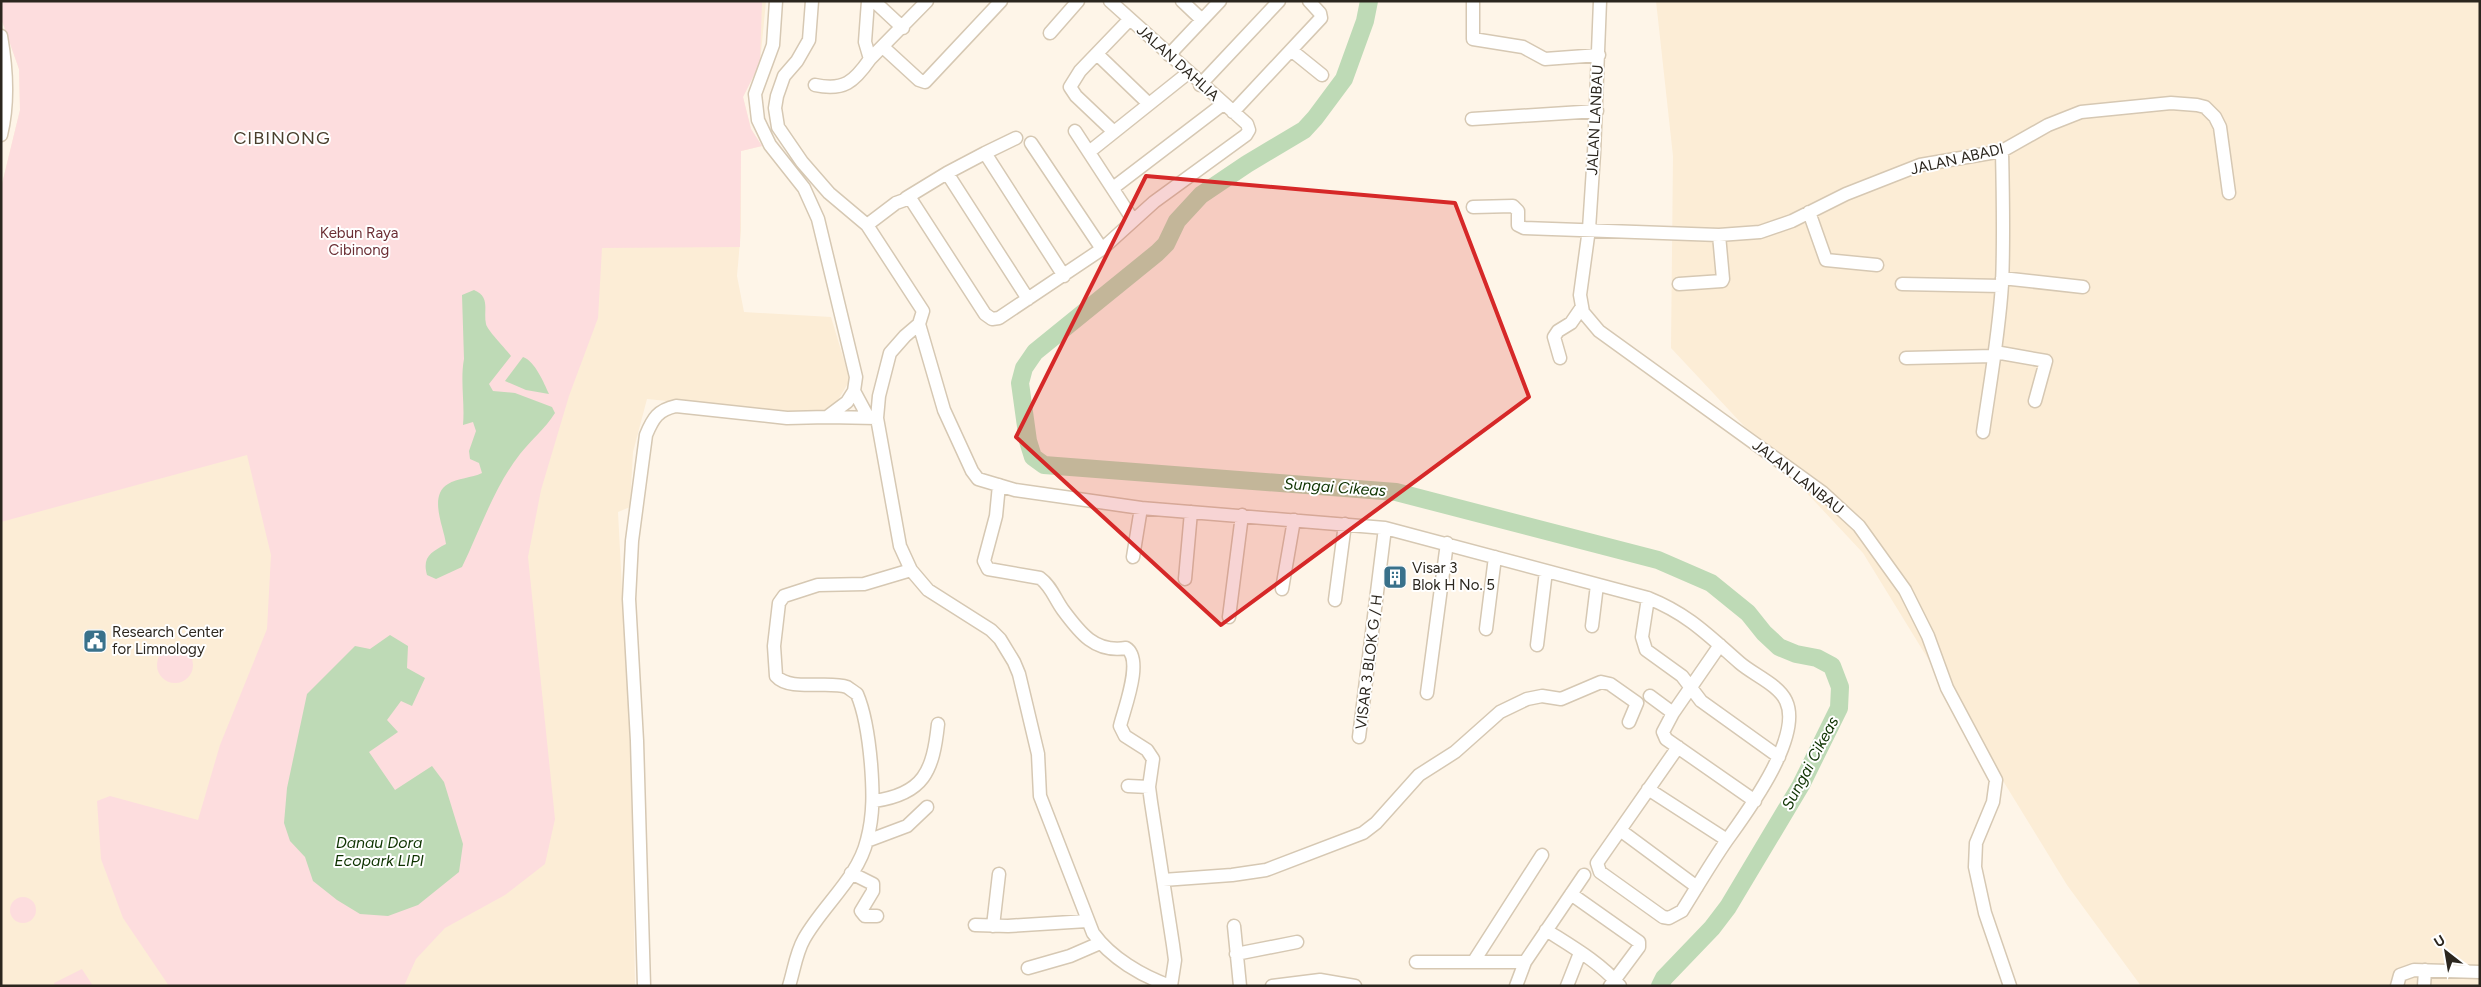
<svg xmlns="http://www.w3.org/2000/svg" width="2481" height="987" font-family="Figtree,sans-serif">
<style>
.built{fill:#fcedd6}
.green{fill:#fdddde}
.water{fill:#bedab6}
.lines{fill:none;stroke-linecap:round;stroke-linejoin:round}
.river{stroke:#bedab6;stroke-width:18}
.minor-casing{stroke:#d6c8b3;stroke-width:15}
.minor{stroke:#fff;stroke-width:12}
.marked{fill:#d62828;fill-opacity:0.2;stroke:#d62828;stroke-width:4;stroke-linejoin:round}
.labels{text-anchor:middle;dominant-baseline:central;stroke-width:4;stroke-linejoin:round;paint-order:stroke}
.street-label{font-size:15px;fill:#2b261e;stroke:#fff}
.park-label{font-size:15px;fill:#6b2e34;stroke:#fff}
.poi-label{font-size:15px;fill:#2b261e;stroke:#fff;text-anchor:start}
.water-label{font-size:16px;font-style:italic;fill:#0e3300;stroke:#fff}
.quarter-label{font-size:18px;letter-spacing:1px;fill:#4a3f2d;stroke:#fff}
</style>
<rect width="100%" height="100%" fill="#fef5e8"/>
<path class="built" d="M1,1H766L760,63L743,97L751,129L762,146L741,151V230L737,276L744,312L831,317L850,380L838,400L825,413L807,415L647,399L633,452L630,507L618,512L631,762L635,986H1V188L20,110L19,69L1,18Z
M1656,1H2480V986H2141L2067,885L1863,553L1671,348L1673,156Z"/>
<path class="green" d="M1,1H762L760,63L743,97L751,129L762,146L741,151L740,247L602,248L598,318L569,396L541,490L528,557L555,819L545,864L505,895L445,928L416,959L404,986H169L123,918L101,859L97,801L110,796L198,820L220,745L267,629L271,555L247,455L1,522V188L20,110L19,69L1,18Z
M157 665a18 18 0 1 1 36 0a18 18 0 1 1-36 0Z
M10 910a13 13 0 1 1 26 0a13 13 0 1 1-26 0Z
M82,969L93,986H55L54,983Z"/>
<path class="water" d="M474,290C491,297 483,310 486,324C487,330 506,349 511,356L489,384L493,391L515,393L552,407L555,413C545,429 531,440 520,454C494,487 480,530 462,567L436,579L427,575C422,557 431,552 446,544C444,527 428,496 448,484C457,478 472,478 482,473L479,463L470,459L469,451L476,431L473,422L463,425C465,403 460,380 464,359L462,295Z
M523,357C535,361 544,383 549,394L526,390L505,381Z
M390,635L408,646L407,668L425,678L412,706L401,701L387,720L398,732L369,752L395,790L432,766L444,782L463,844L459,872L418,905L388,916L360,914L337,900L313,881L305,857L290,841L284,823L287,788L307,694L355,646L370,649Z"/>
<g class="lines">
<path class="river" d="M1369,1L1365,21L1344,79L1315,118L1304,130L1247,164L1201,195L1177,221L1166,244L1157,253L1035,352L1024,368L1020,383L1028,441L1033,457L1044,465L1396,492L1658,560L1711,583L1748,613L1764,633L1779,647L1796,654L1817,658L1832,666L1840,687L1839,708L1801,785L1728,907L1712,928L1664,978L1660,986"/>
<g class="minor-casing">
<path id="minor" d="M812,1L809,40L797,61L784,76L777,96L775,108L778,127L802,162L829,193L867,225L923,311L919,324L905,336L890,353L879,396L877,418L900,546L911,570L928,590L991,630L1000,639L1014,662L1019,674L1038,754L1040,796L1093,933C1111,958 1142,976 1170,986
M868,1L865,42L870,59L927,1
M874,1L903,28
M1182,1L1202,20
M1473,1V39L1523,47L1545,59L1599,55
M1600,1L1594,153L1589,229L1580,295L1583,312L1599,331L1822,492L1859,526L1905,590L1928,636L1947,688L1996,780L1993,802L1976,843L1975,867L1985,913L2010,986
M1050,33L1078,1
M1,36C7,70 9,102 1,135
M883,47L919,80L925,82L1001,1
M1291,50L1322,75
M1097,54L1149,104
M1169,55L1220,1
M815,85C844,91 854,82 870,59
M1200,85L1279,1
M1233,112L1321,18L1320,13L1309,1
M1472,119L1597,111
M1075,131L1133,220
M1114,132L1076,96L1070,87L1080,71L1130,19
M1031,143L1102,249
M1089,152L1188,73
M985,153L1016,138
M947,173L1028,299
M1113,188L1223,104
M906,198L947,173L985,153L1064,276
M1473,207L1513,206L1518,211V225L1524,228L1719,235L1760,232L1792,221L1846,194L1920,165L2002,151L2048,125L2081,112L2171,103L2197,105L2205,107L2215,117L2220,127L2229,193
M1809,212L1826,260L1877,265
M867,225L896,203L910,198L985,314L992,319L999,318L1102,249L1154,202L1246,135L1249,130L1247,124L1110,1
M2002,278L2083,287
M1679,284L1722,281L1723,279L1719,235
M1902,284L2002,286
M919,324L944,410L972,471L978,479L1015,490L1141,508L1385,528L1648,598C1688,614 1708,635 1740,663C1754,675 1779,685 1786,701C1803,737 1747,812 1727,840C1711,863 1697,887 1682,911L1669,918L1663,917L1600,872L1597,863L1678,747
M1995,352L2046,361L2035,401
M1560,358L1554,337L1558,331L1571,323L1582,307
M1906,358L1994,356
M854,391L868,417
M827,417L877,418
M1983,432C1990,383 1999,334 2002,284C2004,240 2003,195 2002,151
M999,485L996,516L984,561L988,569L1040,578C1051,586 1055,599 1063,610C1080,633 1095,653 1126,648C1144,659 1124,709 1120,726L1125,736L1147,750L1153,759L1149,787L1151,802L1173,945L1175,960L1171,986
M1133,557L1141,508
M1185,579L1191,512
M1282,589L1294,520
M1648,598L1642,637L1646,650L1682,676L1701,701L1779,757
M1335,600L1345,524
M1229,617L1242,515
M1592,626L1597,585
M1486,629L1495,557
M1537,645L1546,571
M1720,645L1673,713L1663,732L1666,739L1755,801
M1427,693L1447,543
M1650,696L1673,713
M1359,737L1385,528
M1128,786L1149,787
M1648,789L1727,840
M874,801C924,794 933,771 938,724
M1620,830L1697,887
M867,841L907,826L927,807
M851,873L873,884V891L861,911L865,916H877
M1163,880L1232,875L1266,870L1363,833L1376,823L1419,775L1455,752L1500,712L1527,699L1542,696L1561,699L1601,682L1610,684L1637,703L1629,722
M1571,894L1639,942V947L1610,986
M975,925L1008,926L1087,921
M993,926L999,874
M1234,926L1240,986
M1546,930C1571,946 1601,963 1620,986
M1236,954L1297,942
M1474,961L1542,855
M1416,962H1525
M1028,968L1070,956L1100,943
M644,986L637,741L629,599L632,541L646,435C653,418 658,410 676,406L787,418L827,417L847,402L854,391L856,377L818,219L804,188L770,145L758,120L755,94L773,45L776,1
M789,986C794,970 796,953 804,939C823,905 858,878 867,840C874,814 873,790 871,764C869,741 866,715 857,694C854,692 850,689 847,687C829,680 790,692 776,676L774,646L779,603L784,596L818,585L864,584L911,570
M1272,986L1320,980L1355,986
M1516,986L1525,962L1584,875
M1567,986L1580,953
M2397,986L2400,975L2414,970L2480,972
M2424,986L2425,970"/>
</g>
<use href="#minor" class="minor"/>
</g>
<path class="marked" d="M1146,176L1455,203L1529,397L1221,625L1016,437Z"/>
<defs>
<g id="building-square" transform="scale(1.25)"><rect x="-9" y="-9" width="18" height="18" rx="4" fill="#39718b" stroke="#fff"/><path d="M-4-6H4V6H1V3H-1V6H-4ZM-2.5-4.3h1.7v1.8h-1.7ZM.8-4.3h1.7v1.8H.8ZM-2.5-1h1.7V.8h-1.7ZM.8-1h1.7V.8H.8Z" fill="#fff"/></g>
<g id="civic-square" transform="scale(1.25)"><rect x="-9" y="-9" width="18" height="18" rx="4" fill="#39718b" stroke="#fff"/><path d="M-.6-6.5H3V-4.5H.6V-3L4-1V1h2V6H-6V1h2V-1L-.6-3ZM-1.2 2.5V6h2.4V2.5Z" fill="#fff"/></g>
</defs>
<g fill-rule="evenodd">
<use href="#building-square" x="1395" y="577"/>
<use href="#civic-square" x="95" y="641"/>
</g>
<g class="labels">
<g class="street-label">
<text transform="translate(1178 63) rotate(42)">JALAN DAHLIA</text>
<text transform="translate(1595 120) rotate(-87)">JALAN LANBAU</text>
<text transform="translate(1957 159) rotate(-13)">JALAN ABADI</text>
<text transform="translate(1798 477) rotate(38)">JALAN LANBAU</text>
<text transform="translate(1369 662) rotate(-83)">VISAR 3 BLOK G / H</text>
</g>
<g class="park-label">
<text x="359" y="233">Kebun Raya<tspan x="359" dy="17">Cibinong</tspan></text>
</g>
<g class="poi-label">
<text x="1412" y="568">Visar 3<tspan x="1412" dy="17">Blok H No. 5</tspan></text>
<text x="112" y="632">Research Center<tspan x="112" dy="17">for Limnology</tspan></text>
</g>
<g class="water-label">
<text transform="translate(1335 487) rotate(4)">Sungai Cikeas</text>
<text transform="translate(1810 763) rotate(-62)">Sungai Cikeas</text>
<text x="379" y="842">Danau Dora<tspan x="379" dy="18">Ecopark LIPI</tspan></text>
</g>
<g class="quarter-label">
<text x="282" y="138">CIBINONG</text>
</g>
</g>
<rect width="2481" height="987" fill="none" stroke="#2b261e" stroke-width="5"/>
<g transform="translate(2446 952) rotate(329)" stroke="#ffffff" stroke-width="4" paint-order="stroke">
<path d="M0-4L9 19L0 12L-9 19Z" fill="#2b261e"/>
<text y="-8" font-size="14" font-weight="bold" text-anchor="middle" fill="#2b261e">U</text>
</g>
</svg>
